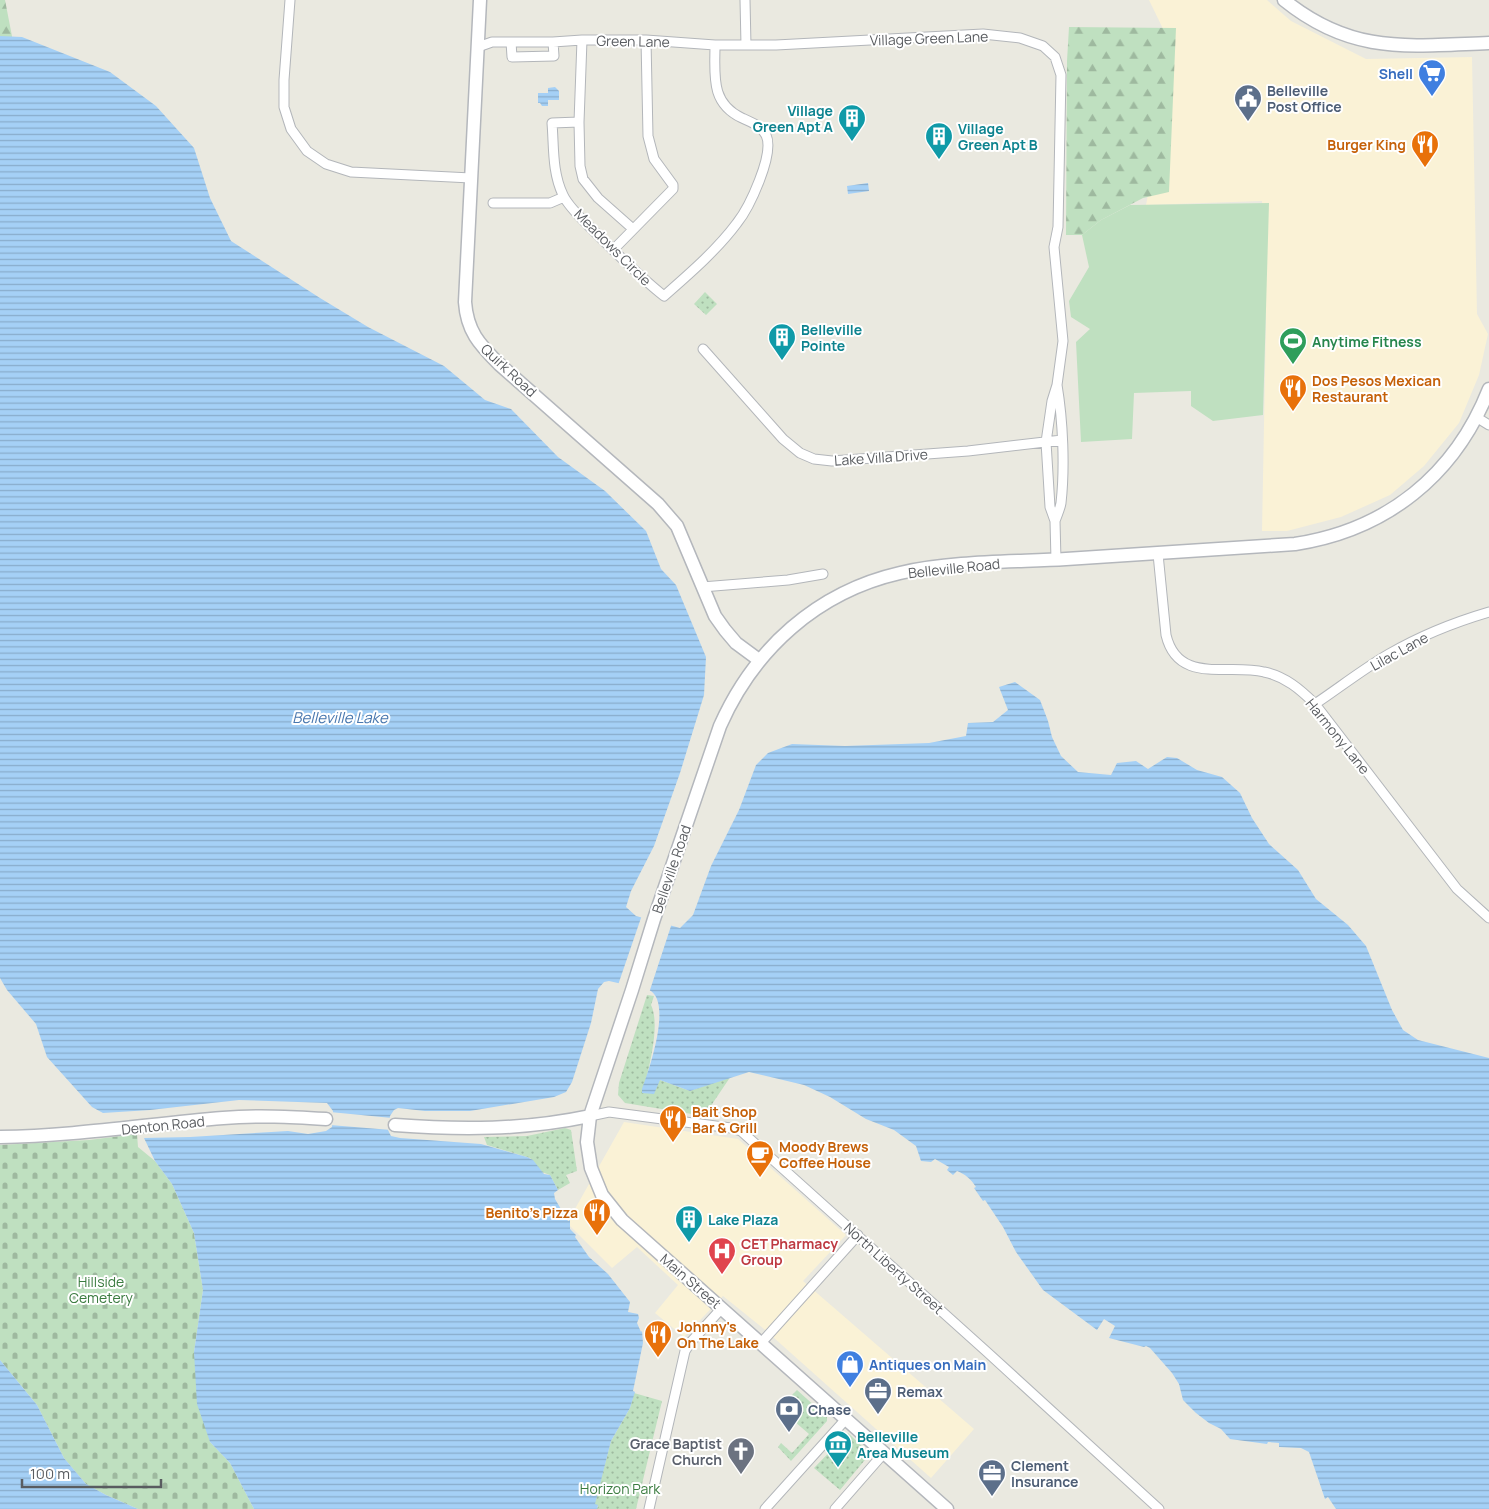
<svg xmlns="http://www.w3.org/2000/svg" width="1489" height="1509" font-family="Manrope,sans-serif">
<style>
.commercial{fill:#faf2d6}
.grass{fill:#bfe0c0}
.forest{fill:url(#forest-firs)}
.cemetery{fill:url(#cemetery-stones)}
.park{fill:url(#park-dots)}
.water{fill:url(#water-rules)}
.pier{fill:#eae9e0}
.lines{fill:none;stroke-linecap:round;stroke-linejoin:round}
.street-casing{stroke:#b3b6ba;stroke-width:11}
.secondary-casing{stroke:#b4b7bc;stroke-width:15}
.street{stroke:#fff;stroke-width:9}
.secondary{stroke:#fff;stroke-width:12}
.labels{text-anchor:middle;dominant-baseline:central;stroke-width:4;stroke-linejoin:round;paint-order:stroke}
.street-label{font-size:14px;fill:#595c60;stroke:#fff}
.shop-label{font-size:14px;font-weight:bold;fill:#366cbe;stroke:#fff;text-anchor:end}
.service-label{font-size:14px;font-weight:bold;fill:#4e5e75;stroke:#fff;text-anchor:start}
.culture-label{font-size:14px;font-weight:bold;fill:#0d838f;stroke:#fff;text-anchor:start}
.food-label{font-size:14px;font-weight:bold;fill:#c56008;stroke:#fff;text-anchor:start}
.leisure-label{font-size:14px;font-weight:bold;fill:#27864d;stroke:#fff;text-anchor:start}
.health-label{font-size:14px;font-weight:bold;fill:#be3a42;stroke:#fff;text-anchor:start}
.park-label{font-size:14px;fill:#3b7c40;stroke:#fff}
.worship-label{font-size:14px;font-weight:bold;fill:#5b616d;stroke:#fff;text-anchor:end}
.water-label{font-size:15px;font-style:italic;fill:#4877ae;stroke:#fff}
</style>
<defs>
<pattern id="forest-firs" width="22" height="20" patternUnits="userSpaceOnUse" patternTransform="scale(1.25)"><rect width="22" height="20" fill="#bfe0c0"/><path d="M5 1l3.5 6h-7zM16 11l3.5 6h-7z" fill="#9eb99f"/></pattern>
<pattern id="cemetery-stones" width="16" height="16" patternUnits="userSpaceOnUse" patternTransform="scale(1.25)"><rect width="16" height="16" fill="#bfe0c0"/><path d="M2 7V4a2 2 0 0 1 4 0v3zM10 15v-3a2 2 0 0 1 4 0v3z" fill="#9eb99f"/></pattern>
<pattern id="park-dots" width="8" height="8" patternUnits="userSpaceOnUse" patternTransform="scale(1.25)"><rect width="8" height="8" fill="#bfe0c0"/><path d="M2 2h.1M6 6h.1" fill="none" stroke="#9eb99f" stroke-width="1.8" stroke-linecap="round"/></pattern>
<pattern id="water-rules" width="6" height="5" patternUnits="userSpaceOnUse" patternTransform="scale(1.25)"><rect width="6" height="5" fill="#a5d0f6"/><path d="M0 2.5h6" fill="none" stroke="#89accb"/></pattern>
</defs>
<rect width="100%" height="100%" fill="#eae9e0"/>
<path class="commercial" d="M1149,0H1267L1291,21L1366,59L1472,57L1477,314L1488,334L1479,375L1459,423L1424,466L1390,495L1341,517L1287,531H1262L1266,318L1262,201L1146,205L1170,82L1167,37Z
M624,1122L738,1139L846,1235L803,1281L974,1429L931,1478L764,1329L723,1296L684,1337L655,1313L678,1285L637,1247L612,1268L567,1223Z"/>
<path class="grass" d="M1269,203L1263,415L1213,421L1191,406V391L1134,393L1132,439L1081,442L1076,342L1090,329L1071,317L1069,301L1089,267L1082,235L1101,220L1130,205Z"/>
<path class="forest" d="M0,0H5L22,88L0,89Z
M1069,27L1176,28L1169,192L1143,198L1101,220L1082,235H1066L1067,61Z"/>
<path class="cemetery" d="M137,1134L138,1147L155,1161L172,1184L194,1233L203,1290L194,1352L210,1442L230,1463L254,1509H138L106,1495L86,1484L64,1458L37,1405L0,1360V1145L89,1140Z"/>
<path class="park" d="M705,292L717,304L706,315L694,304Z
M647,995L654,996L651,1005C661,1025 648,1071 643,1092L660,1080L690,1091L731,1076L704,1116L625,1103L618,1095L619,1083Z
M565,1128L571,1130L577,1171L566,1175L570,1183L558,1190L550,1175L542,1172L530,1158L487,1145L484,1137L527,1136Z
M797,1390L827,1417V1421L791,1461L778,1447L781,1443L792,1453L809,1434L779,1408Z
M634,1393L662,1401L636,1509H597L598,1506L594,1505L611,1441L630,1408Z
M848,1433L868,1452L869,1455L840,1490L814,1468Z"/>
<path class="water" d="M0,36L22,37L110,72L156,106L194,148L210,198L231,241L320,298L368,327L444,366L485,400L511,409L558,457L605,491L646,531L661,569L676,585L706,657L704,695L680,773L654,846L631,891L626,907L636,916L680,928L693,915L711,866L739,810L756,765L768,753L792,744L845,746L929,743L966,736L968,723L993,722L1008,710L999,687L1015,682L1040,700L1048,721L1052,737L1061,756L1078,772L1111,775L1117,763L1136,761L1148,769L1167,757L1177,758L1197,770L1222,777L1240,793L1252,818L1269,844L1298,870L1316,899L1348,925L1366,946L1392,1010L1403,1030L1418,1040L1489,1058V1509H1336L1328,1497L1325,1499L1309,1452L1301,1448L1279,1447V1443L1268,1442L1267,1444L1230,1439L1221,1429L1209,1423L1196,1413L1183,1400L1179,1384L1172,1373L1150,1348L1146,1346L1144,1347L1109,1338L1115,1326L1104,1319L1097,1330L1043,1290L1016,1252L1003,1227L985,1200L983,1201L974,1188L976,1187C971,1179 965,1174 957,1171L953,1175L947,1170L949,1167L935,1159L931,1162L921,1161L916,1146L894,1130L866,1119L830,1097L804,1085L749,1072L690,1091L660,1080L654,1094L642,1093V1089C649,1070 673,1001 649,990L609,981L604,982L598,989L591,1023L572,1082L566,1092L554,1097L470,1111H425L398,1108L394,1110L390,1116L388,1130L391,1136L400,1138L481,1144L527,1157L533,1160L544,1174L550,1175L558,1190L554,1193L555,1199L568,1221L570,1220V1229L576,1235L575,1237L589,1257L608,1274L630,1302L628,1312L638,1314L639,1318L637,1323L641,1332L642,1331L643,1343L633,1391L635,1392L630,1408L611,1441L595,1504L598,1505L597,1509H254L230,1463L210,1442L197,1404L194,1352L203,1290L194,1233L172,1184L155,1161L144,1138L190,1137L288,1131L308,1134L326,1131L332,1127L333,1111L327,1103L239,1100L150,1110L103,1113L92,1107L47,1057L36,1024L7,990L0,978Z
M555,87L559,91V100H548V106H542L540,103H538V93H548V88Z
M868,183L869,191L848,194L847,186Z
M0,1360L37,1405L64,1458L86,1484L106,1495L138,1509H0Z"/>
<path class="pier" d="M642,915L672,923L649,993L618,985Z
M330,1112L392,1118L391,1130L330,1125Z"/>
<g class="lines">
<g class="street-casing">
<path id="street" d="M290,0L284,80V107L291,129L307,151L326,164L351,172L471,178
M745,0L746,45
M582,40L579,122L580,166L583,179L598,198L633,229
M511,42L512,57L554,56L553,42
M478,47L492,42H553L582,40H646L715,45H776L983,34L1020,38L1043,46L1055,57L1061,75L1058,227L1054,247L1063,341L1057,385
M579,122L552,123C554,147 552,172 563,195C569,208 586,223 596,233C618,255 640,277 664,296C689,274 717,250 737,223C749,208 775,154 766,135C761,126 751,122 742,118C710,103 715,75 715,45
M493,203H550L564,197
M613,250L673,189V185L654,159L648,136L646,40
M703,349L783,439L800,453L814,459L832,461L968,451L1062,440
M1476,417L1489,425
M1055,521C1057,515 1060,509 1061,503C1065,467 1063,421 1057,385L1052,401L1046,442L1050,507L1055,521L1056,560
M1158,554L1166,635C1178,685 1228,663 1264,672C1285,676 1301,690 1315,704L1457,889L1489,918
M702,587L788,580L823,574
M1315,704C1339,688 1363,669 1389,654C1420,636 1455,622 1489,612
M590,1116L609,1112L731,1128L741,1131L987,1352L1159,1509
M761,1343L858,1235
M649,1509L685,1351L690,1343L722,1308
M765,1509L846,1419
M835,1509L884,1453"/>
</g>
<g class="secondary-casing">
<path id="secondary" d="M480,0L465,302C467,331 479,344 499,364L658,504L677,526L715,616L725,630L736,643L759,660
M1284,0C1352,55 1408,46 1489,43
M395,1125C461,1130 524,1130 590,1116
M0,1137C75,1136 149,1124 223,1118C257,1115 292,1117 326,1119
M947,1509L622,1220L602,1195L591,1168L587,1142L590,1116L632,990L654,919L720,726C754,649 817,592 900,573C951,561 1013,562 1066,559C1142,554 1219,549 1295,544C1387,530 1455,475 1489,389"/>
</g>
<use href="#street" class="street"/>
<use href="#secondary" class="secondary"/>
</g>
<defs>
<g id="supermarket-pin" transform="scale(1.4375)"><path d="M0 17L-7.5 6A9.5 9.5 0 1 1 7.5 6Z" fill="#3f7fe0" stroke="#fff"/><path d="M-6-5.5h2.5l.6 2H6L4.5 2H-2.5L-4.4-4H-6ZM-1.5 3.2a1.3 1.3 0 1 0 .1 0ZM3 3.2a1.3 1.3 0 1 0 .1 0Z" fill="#fff"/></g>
<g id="civic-pin" transform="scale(1.4375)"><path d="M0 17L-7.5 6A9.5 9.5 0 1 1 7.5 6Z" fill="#5c6f8a" stroke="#fff"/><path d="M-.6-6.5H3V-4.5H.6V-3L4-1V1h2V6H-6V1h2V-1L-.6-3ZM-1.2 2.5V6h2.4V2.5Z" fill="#fff"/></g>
<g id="building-pin" transform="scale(1.4375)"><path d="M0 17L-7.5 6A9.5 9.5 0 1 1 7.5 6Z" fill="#0f9aa8" stroke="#fff"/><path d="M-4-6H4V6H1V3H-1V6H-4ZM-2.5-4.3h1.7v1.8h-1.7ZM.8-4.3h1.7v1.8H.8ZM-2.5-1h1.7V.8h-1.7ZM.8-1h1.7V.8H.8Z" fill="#fff"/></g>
<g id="restaurant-pin" transform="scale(1.4375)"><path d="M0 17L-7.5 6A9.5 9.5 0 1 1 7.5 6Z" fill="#e8710a" stroke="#fff"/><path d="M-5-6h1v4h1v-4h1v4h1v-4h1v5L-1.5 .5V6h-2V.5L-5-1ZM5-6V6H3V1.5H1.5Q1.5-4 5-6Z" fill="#fff"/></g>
<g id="stadium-pin" transform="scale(1.4375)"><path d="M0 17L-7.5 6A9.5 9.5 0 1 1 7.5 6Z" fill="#2e9e5b" stroke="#fff"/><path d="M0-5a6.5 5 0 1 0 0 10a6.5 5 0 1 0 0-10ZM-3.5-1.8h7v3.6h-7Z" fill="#fff"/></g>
<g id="cafe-pin" transform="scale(1.4375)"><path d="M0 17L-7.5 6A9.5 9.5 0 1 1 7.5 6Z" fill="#e8710a" stroke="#fff"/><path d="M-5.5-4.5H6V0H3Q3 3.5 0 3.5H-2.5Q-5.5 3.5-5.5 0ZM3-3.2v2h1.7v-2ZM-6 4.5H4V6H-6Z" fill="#fff"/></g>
<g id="hospital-pin" transform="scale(1.4375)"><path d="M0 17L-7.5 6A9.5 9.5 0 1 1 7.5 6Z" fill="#e0444e" stroke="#fff"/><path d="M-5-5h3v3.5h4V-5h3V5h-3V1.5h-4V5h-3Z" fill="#fff"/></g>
<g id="shop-pin" transform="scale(1.4375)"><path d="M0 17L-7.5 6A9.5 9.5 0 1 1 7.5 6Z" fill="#3f7fe0" stroke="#fff"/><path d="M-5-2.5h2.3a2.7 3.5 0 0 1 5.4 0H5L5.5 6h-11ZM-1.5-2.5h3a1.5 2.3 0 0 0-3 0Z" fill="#fff"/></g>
<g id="office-pin" transform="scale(1.4375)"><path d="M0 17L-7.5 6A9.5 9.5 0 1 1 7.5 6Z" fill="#5c6f8a" stroke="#fff"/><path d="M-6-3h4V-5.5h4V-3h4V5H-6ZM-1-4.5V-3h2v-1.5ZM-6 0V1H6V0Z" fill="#fff"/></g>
<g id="bank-pin" transform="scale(1.4375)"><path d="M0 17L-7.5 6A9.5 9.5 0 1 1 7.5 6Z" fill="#5c6f8a" stroke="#fff"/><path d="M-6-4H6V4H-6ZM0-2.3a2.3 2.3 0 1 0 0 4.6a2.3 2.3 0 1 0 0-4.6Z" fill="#fff"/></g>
<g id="museum-pin" transform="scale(1.4375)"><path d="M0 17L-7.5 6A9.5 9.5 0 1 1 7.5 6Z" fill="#0f9aa8" stroke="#fff"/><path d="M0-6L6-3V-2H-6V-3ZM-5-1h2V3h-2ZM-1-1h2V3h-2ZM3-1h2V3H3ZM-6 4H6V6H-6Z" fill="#fff"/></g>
<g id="church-pin" transform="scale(1.4375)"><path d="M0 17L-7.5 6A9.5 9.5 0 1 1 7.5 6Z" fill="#6b7280" stroke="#fff"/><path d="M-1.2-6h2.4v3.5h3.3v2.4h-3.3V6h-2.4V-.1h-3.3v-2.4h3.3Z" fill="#fff"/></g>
</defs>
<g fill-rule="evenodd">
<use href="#supermarket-pin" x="1432" y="73"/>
<use href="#civic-pin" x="1248" y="98"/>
<use href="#building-pin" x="852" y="118"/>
<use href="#building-pin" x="939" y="136"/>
<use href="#restaurant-pin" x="1425" y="144"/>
<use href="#building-pin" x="782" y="337"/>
<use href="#stadium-pin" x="1293" y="341"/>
<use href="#restaurant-pin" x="1293" y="388"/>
<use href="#restaurant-pin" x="673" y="1119"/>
<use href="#cafe-pin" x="760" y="1154"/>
<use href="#restaurant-pin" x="597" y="1212"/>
<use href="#building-pin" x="689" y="1219"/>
<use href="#hospital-pin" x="722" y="1251"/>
<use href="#restaurant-pin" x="658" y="1334"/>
<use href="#shop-pin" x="850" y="1364"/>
<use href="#office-pin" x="878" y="1391"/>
<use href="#bank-pin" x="789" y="1409"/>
<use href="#museum-pin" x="838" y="1444"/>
<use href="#church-pin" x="741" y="1451"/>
<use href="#office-pin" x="992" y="1473"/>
</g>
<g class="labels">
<g class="street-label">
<text transform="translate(929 38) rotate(-2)">Village Green Lane</text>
<text transform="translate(633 41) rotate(1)">Green Lane</text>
<text transform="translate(613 247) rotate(45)">Meadows Circle</text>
<text transform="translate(509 370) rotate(43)">Quirk Road</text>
<text transform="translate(881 457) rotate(-4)">Lake Villa Drive</text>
<text transform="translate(954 568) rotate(-6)">Belleville Road</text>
<text transform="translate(1399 651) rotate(-29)">Lilac Lane</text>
<text transform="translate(1338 736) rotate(51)">Harmony Lane</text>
<text transform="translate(671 869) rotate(-71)">Belleville Road</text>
<text transform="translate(163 1125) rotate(-6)">Denton Road</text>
<text transform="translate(894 1268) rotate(42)">North Liberty Street</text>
<text transform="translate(691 1281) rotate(41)">Main Street</text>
</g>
<g class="shop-label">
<text x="1413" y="73">Shell</text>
<text x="869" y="1364" text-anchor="start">Antiques on Main</text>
</g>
<g class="service-label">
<text x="1267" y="90">Belleville<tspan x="1267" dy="16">Post Office</tspan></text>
<text x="897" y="1391">Remax</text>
<text x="808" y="1409">Chase</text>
<text x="1011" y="1465">Clement<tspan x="1011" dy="16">Insurance</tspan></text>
</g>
<g class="culture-label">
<text x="833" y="110" text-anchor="end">Village<tspan x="833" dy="16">Green Apt A</tspan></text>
<text x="958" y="128">Village<tspan x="958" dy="16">Green Apt B</tspan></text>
<text x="801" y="329">Belleville<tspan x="801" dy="16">Pointe</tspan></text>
<text x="708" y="1219">Lake Plaza</text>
<text x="857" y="1436">Belleville<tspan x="857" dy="16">Area Museum</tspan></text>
</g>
<g class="food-label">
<text x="1406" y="144" text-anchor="end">Burger King</text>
<text x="1312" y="380">Dos Pesos Mexican<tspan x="1312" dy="16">Restaurant</tspan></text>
<text x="692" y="1111">Bait Shop<tspan x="692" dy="16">Bar &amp; Grill</tspan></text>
<text x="779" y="1146">Moody Brews<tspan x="779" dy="16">Coffee House</tspan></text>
<text x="578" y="1212" text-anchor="end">Benito's Pizza</text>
<text x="677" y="1326">Johnny's<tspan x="677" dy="16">On The Lake</tspan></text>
</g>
<g class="leisure-label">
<text x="1312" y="341">Anytime Fitness</text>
</g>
<g class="health-label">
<text x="741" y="1243">CET Pharmacy<tspan x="741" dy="16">Group</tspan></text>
</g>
<g class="park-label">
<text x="101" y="1281">Hillside<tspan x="101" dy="16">Cemetery</tspan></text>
<text x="620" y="1488">Horizon Park</text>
</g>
<g class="worship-label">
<text x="722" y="1443">Grace Baptist<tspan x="722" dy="16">Church</tspan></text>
</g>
<g class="water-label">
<text x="340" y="717">Belleville Lake</text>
</g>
</g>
<path d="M22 1479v8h139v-8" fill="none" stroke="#595c60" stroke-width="2.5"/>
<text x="30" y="1479" font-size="15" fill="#595c60" stroke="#ffffff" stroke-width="4" paint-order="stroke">100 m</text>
</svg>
